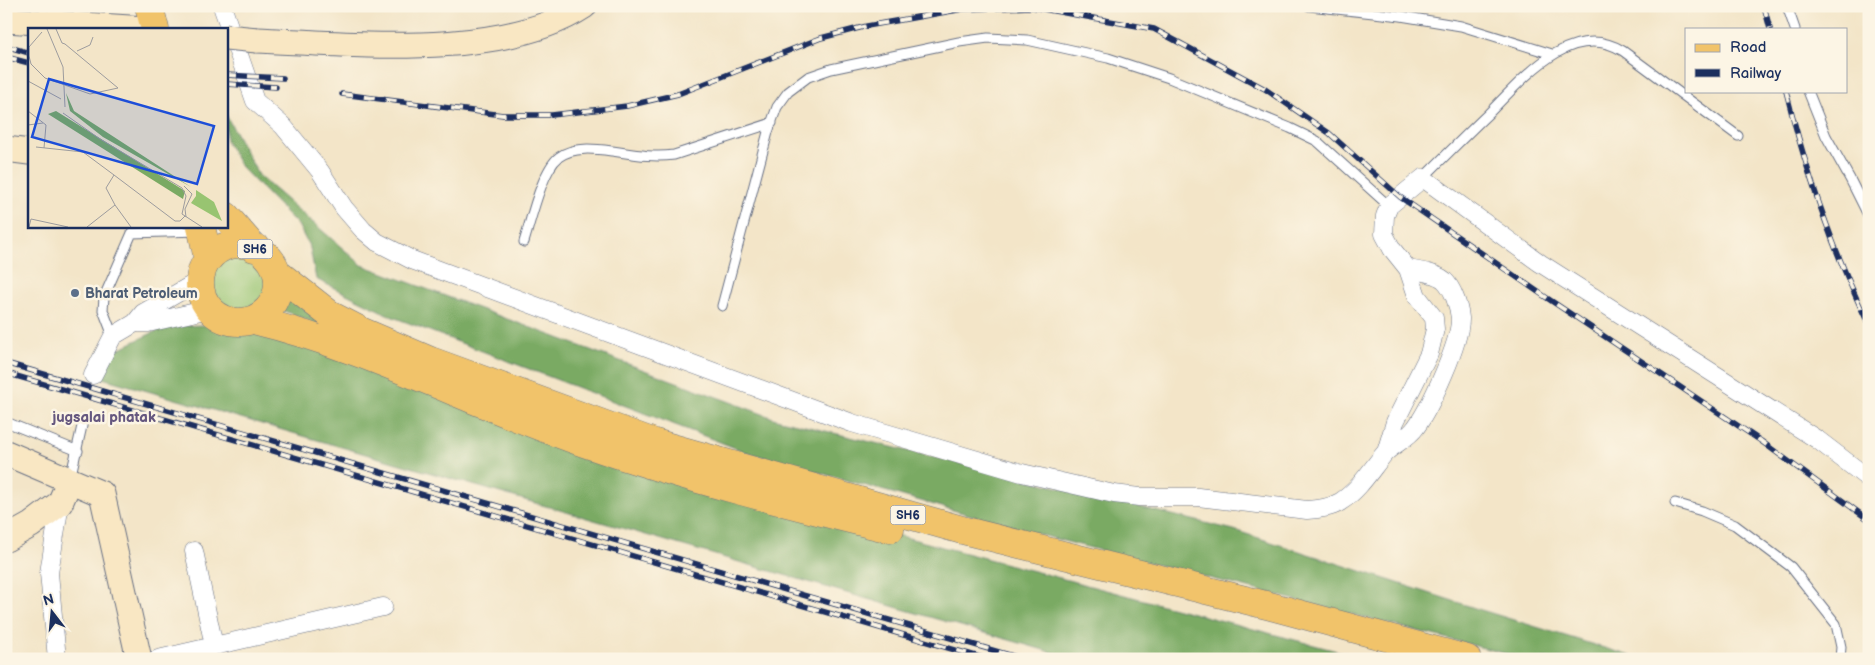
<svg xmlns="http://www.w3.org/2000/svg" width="1875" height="665" font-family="'Balsamiq Sans',sans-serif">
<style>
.green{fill:#98c471;stroke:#5a7a68}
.forest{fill:#7aaa63;stroke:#4a6c60}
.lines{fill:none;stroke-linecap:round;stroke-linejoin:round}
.lane-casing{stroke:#676f83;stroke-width:11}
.street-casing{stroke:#676f83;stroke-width:19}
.secondary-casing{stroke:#676f83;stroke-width:27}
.primary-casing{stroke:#676f83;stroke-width:29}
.lane{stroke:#fff;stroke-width:9}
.street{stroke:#fff;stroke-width:18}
.secondary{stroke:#f9e7c3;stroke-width:25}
.primary{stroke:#f1c36a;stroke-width:28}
.rail-casing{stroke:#1b2f5e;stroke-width:5.5}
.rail{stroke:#fcf5e5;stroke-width:4;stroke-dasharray:11;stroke-linecap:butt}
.secondary-bridge-casing{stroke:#676f83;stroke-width:27;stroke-linecap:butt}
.secondary-bridge{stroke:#f9e7c3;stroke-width:25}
.service-dot{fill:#5c6f8a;stroke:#fcf5e5;stroke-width:2}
.labels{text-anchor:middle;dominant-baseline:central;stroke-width:5;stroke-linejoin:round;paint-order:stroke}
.shield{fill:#fcf5e5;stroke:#5e6a86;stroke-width:1}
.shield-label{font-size:12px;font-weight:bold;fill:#1b2f5e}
.service-label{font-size:14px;font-weight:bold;fill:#4e5e75;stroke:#fcf5e5;text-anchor:start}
.neighbourhood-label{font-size:15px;font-weight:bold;fill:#65577f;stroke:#fcf5e5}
.inset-road{fill:none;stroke:#9d9c9e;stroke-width:1}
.view{fill:#1d4ed8;fill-opacity:0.15;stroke:#1d4ed8;stroke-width:2.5}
.inset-edge{fill:none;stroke:#1b2f5e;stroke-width:2.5}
</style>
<rect width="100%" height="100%" fill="#fcf5e5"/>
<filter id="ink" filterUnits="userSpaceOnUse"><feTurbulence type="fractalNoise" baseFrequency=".02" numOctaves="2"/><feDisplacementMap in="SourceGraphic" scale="10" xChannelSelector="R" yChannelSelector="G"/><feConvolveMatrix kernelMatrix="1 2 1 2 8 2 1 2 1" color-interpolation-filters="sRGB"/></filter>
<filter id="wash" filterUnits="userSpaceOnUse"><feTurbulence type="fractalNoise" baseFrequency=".0096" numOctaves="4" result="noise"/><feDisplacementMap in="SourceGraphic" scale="20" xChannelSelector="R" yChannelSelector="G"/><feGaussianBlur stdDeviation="1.12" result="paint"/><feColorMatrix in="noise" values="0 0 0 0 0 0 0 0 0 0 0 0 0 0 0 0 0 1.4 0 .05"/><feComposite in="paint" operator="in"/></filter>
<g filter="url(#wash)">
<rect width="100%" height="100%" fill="#f3e5c8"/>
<path class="green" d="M209 283a29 29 0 1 1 58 0a29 29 0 1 1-58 0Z"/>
<path class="forest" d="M226,115L259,176L362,265L776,419L1234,530L1478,609L1640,659H1527L1056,539L746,452L393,317L316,279L310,248L298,225L241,167L226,141Z
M285,289L324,327L277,308Z
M212,325L295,335L882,531L1367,659H1075L99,377L112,352L167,326Z"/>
</g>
<g filter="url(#ink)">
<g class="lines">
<g class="lane-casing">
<path id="lane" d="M1309,6L1401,16L1461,26L1552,54
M1787,6L1795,29
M1808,91L1826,136L1850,179L1869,217
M1423,178C1445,156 1467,134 1489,113C1522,80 1571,19 1623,51L1738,136
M524,242C531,220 542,170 559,157C573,146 596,149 612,151C633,154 653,158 674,155L772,123
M722,306L768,132L777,107L788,92L808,77L831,69L959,42L988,38L1027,40L1108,58L1169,78L1290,128L1317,141L1389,206
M113,336L103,310L104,297L132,233L199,231
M6,422L78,451
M70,479L82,426
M1675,503L1702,511L1735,525L1791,567L1836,624L1841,647L1840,659"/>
</g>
<g class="street-casing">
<path id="street" d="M222,6L255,101L283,126L320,171L344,208L363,230L377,242L412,260L852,423L1022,473L1114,494L1139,497H1198L1307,510C1319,509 1330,508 1340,502C1359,490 1370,471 1384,454C1393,444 1408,439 1416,427C1430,408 1461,341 1460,318C1459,307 1453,288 1444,280C1435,273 1419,271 1408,269
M135,323H148L209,309
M93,375L113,336L135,323L143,313L200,280
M1386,452L1395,422L1429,354L1435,329L1434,318L1417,296L1408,269L1392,249L1384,234L1385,216L1389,206L1423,178L1540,263L1818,440L1869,479
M194,551L214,646
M57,659L49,573L60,503
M158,659L383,607"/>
</g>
<g class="secondary-casing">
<path id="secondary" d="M6,20L145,29
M257,40C352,44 502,60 584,6
M6,149L29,152
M6,453L102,494L139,659
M6,539L31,525L60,503L70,480"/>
</g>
<g class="primary-casing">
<path id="primary" d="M149,6L155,29
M226,216L254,248
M201,226L208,259
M200 283a39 39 0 1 1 78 0a39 39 0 1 1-78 0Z
M277,273L332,316L361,331L431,361L655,443L962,530L1270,606L1467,659
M253,320C370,348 476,406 590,445C688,479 789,504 890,529"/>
</g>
<use href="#lane" class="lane"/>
<use href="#street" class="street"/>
<use href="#secondary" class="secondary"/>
<use href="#primary" class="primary"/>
<g class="rail-casing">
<path id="rail" d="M1764,6L1770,29
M6,46L29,53
M6,57L29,63
M226,75L283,78
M226,84L276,87
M1786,91C1806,171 1833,251 1869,325
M342,94L503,115H552L627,106L678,94L821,38L867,26L963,9L1032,7L1154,29L1265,89L1329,133L1400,197L1544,296L1761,441L1869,520
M6,363L1023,659
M6,373L986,659"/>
</g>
<use href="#rail" class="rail"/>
<g class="secondary-bridge-casing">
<path id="secondary-bridge" d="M226,37L257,40"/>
</g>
<use href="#secondary-bridge" class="secondary-bridge"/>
</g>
</g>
<circle class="service-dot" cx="75" cy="293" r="5"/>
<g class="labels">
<g class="shield">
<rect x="237.5" y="239.5" width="35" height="19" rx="4"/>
<rect x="890.5" y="505.5" width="35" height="19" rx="4"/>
</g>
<g class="shield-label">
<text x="255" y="249">SH6</text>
<text x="908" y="515">SH6</text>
</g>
<g class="service-label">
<text x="85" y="293">Bharat Petroleum</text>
</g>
<g class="neighbourhood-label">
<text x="104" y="417">jugsalai phatak</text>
</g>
</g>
<g transform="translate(28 28)">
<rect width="200" height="200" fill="#f3e5c8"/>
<path d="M168,162L186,174L194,193L163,175L168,168Z" fill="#98c471"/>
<path d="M38,65L46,83L163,159L75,109L42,83ZM28,83L157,163L155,171L20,86Z" fill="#7aaa63"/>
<path class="inset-road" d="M19,1L35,39L37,79M28,1L34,15L37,16M14,4L1,19V28L3,36L17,50L62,66L90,60L37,16M49,23L62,17L65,9M0,53L33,71M0,83L18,97L16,120M35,85L72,111L154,160L158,168L154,186L174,199M0,97L15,95M8,119L55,124L86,147M156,158L164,166L157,181L158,189M87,177L103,199M1,199L3,191L40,199M59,199L87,177L78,160L86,147L147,193H152L157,188"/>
<path class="view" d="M21,51L186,98L169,156L4,109Z"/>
<rect width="200" height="200" class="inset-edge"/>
</g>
<rect width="1875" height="665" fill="none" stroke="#fcf5e5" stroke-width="25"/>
<rect x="1685" y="28" width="162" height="65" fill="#fcf5e5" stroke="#a2a6af"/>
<rect x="1695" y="44" width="25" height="8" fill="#f1c36a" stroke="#a2a6af"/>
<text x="1730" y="52" font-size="15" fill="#1b2f5e">Road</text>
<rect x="1695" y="69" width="25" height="8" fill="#1b2f5e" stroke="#a2a6af"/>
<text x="1730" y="78" font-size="15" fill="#1b2f5e">Railway</text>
<g transform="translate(52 612) rotate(344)" stroke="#fcf5e5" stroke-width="4" paint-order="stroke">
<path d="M0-4L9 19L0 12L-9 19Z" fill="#1b2f5e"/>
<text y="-8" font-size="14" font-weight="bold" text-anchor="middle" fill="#1b2f5e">N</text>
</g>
</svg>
